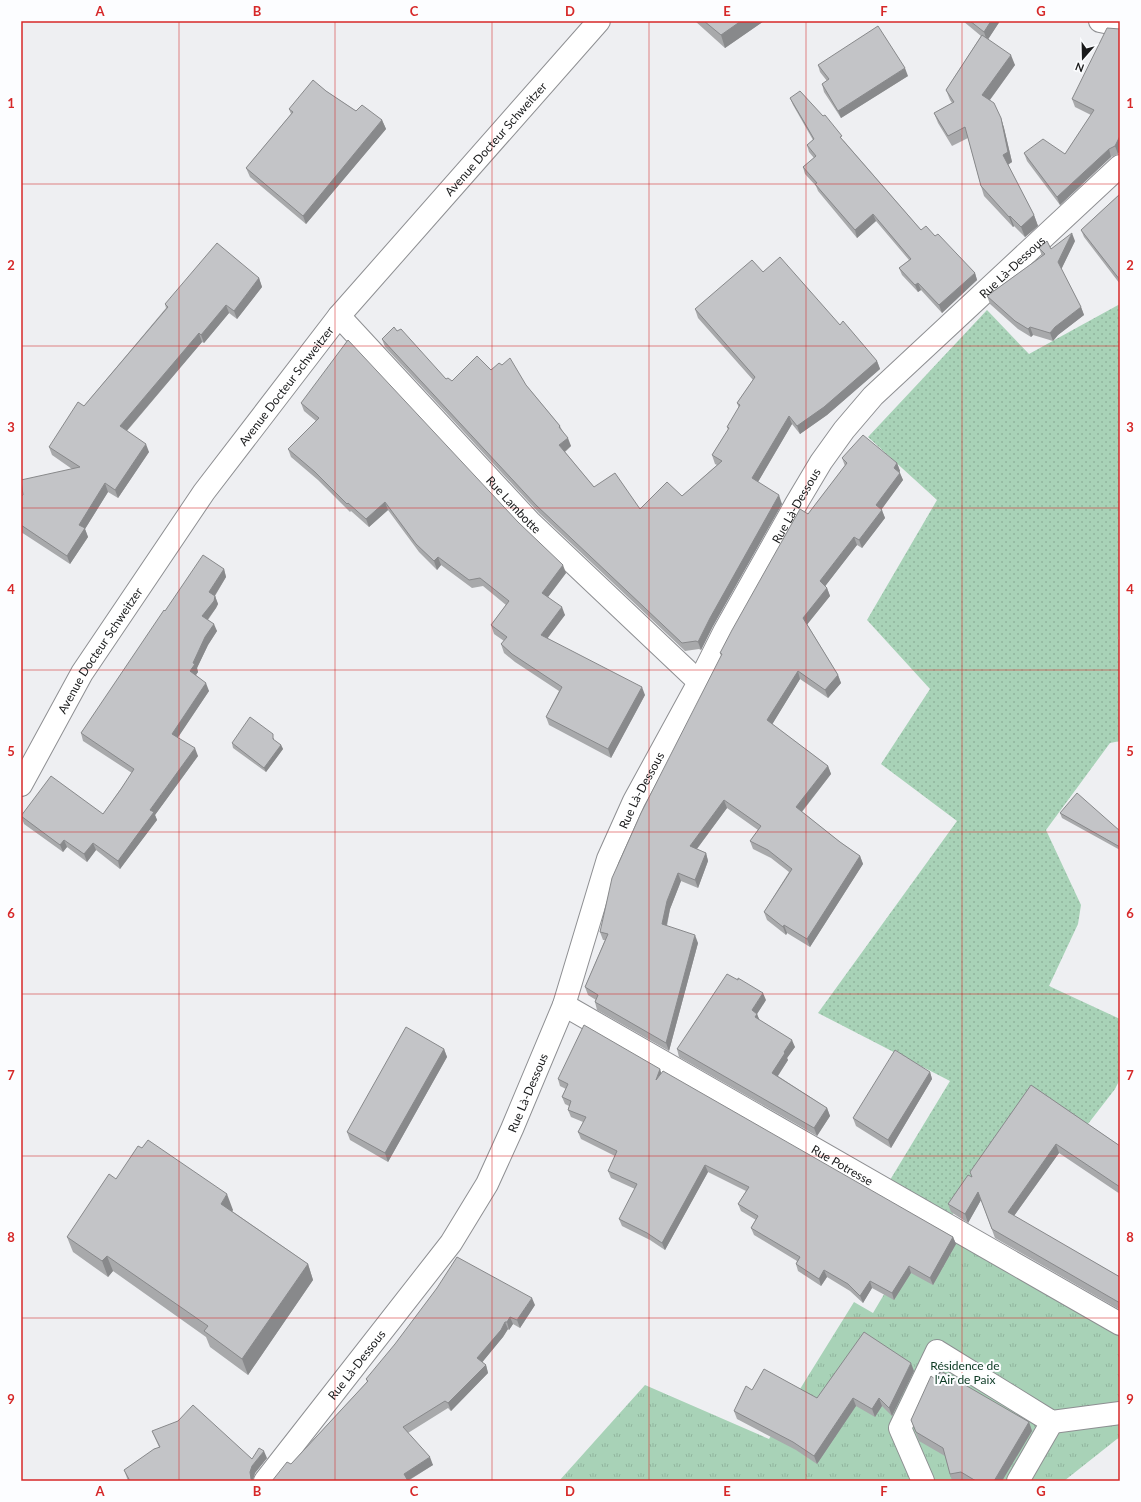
<svg xmlns="http://www.w3.org/2000/svg" width="1141" height="1502" font-family="Lato,sans-serif">
<style>
.grass{fill:url(#grass-tufts)}
.garden{fill:url(#garden-dots)}
.lines{fill:none;stroke-linecap:round;stroke-linejoin:round}
.minor-casing{stroke:#8e8f92;stroke-width:24}
.minor{stroke:#fff;stroke-width:22}
.wall{fill:#a8a9ab}
.shaded-wall{fill:#88898b}
.building{fill:#c3c4c7;stroke:#88898b}
.grid{fill:none;stroke:#d62828;stroke-width:1;stroke-opacity:0.55}
.labels{text-anchor:middle;dominant-baseline:central;stroke-width:4;stroke-linejoin:round;paint-order:stroke}
.street-label{font-size:12px;fill:#1a1b1c;stroke:#fcfdff}
.park-label{font-size:12px;fill:#0b3922;stroke:#fcfdff}
.neatline{fill:none;stroke:#d62828;stroke-width:1.5}
.grid-label{font-size:13px;text-anchor:middle;font-weight:bold;fill:#d62828}
</style>
<defs>
<pattern id="grass-tufts" width="24" height="20" patternUnits="userSpaceOnUse"><rect width="24" height="20" fill="#a8d2b7"/><path d="M3 7l-1-3M5 7V3M7 7l1-3M15 17l-1-3M17 17v-4M19 17l1-3" fill="none" stroke="#90b49d"/></pattern>
<pattern id="garden-dots" width="8" height="8" patternUnits="userSpaceOnUse"><rect width="8" height="8" fill="#a8d2b7"/><path d="M2 2h.1M6 6h.1" fill="none" stroke="#90b49d" stroke-width="1.8" stroke-linecap="round"/></pattern>
</defs>
<rect width="100%" height="100%" fill="#eeeff2"/>
<path class="grass" d="M925,1225L1120,1334V1438L1117,1439L1064,1481H559L645,1385L769,1439L854,1302L873,1313Z"/>
<path class="garden" d="M1120,304V627L1118,639L1120,640V741L1110,743L1046,830L1081,905L1078,924L1049,986L1120,1019V1079L1115,1089L1081,1133L1027,1098L949,1220L890,1180L950,1081L818,1013L957,821L881,764L930,689L867,620L937,500L868,437L987,310L1029,354Z"/>
<g class="lines">
<g class="minor-casing">
<g id="minor">
<path d="M1100,21L1120,25"/>
<path id="s1" d="M339,316L530,522L699,682"/>
<path id="s2" d="M21,785L82,673L204,492L339,316L599,21"/>
<path id="s3" d="M564,1005L1120,1324"/>
<path id="s4" d="M265,1481L451,1243L487,1184L512,1129L564,1005L608,859L634,801L699,682L724,632L796,504L821,462L844,430L873,396L1120,166"/>
<path d="M923,1481L900,1428L937,1351L1052,1422L1120,1413"/>
<path d="M1018,1481L1052,1422"/>
</g>
</g>
<use href="#minor" class="minor"/>
</g>
<path class="wall" d="M695,21H764L725,48Z
M963,21H1000L988,39L1015,65L990,100L1001,118L1004,128L1012,162L1008,165L1034,215L1038,226L1025,237L1014,226L1013,227L984,196L981,186L968,138L952,146L938,123L934,113L952,103L950,100L946,90L981,36Z
M1120,29V150L1118,154L1111,157L1060,205L1027,161L1024,153L1065,154L1091,115L1075,107L1072,99Z
M818,65L908,76L841,118L824,92L822,84L827,81L820,72Z
M326,91L356,111L382,120L386,129L306,224L250,177L246,168L291,114L289,109Z
M790,98L844,141L921,230L935,236L975,273L977,280L942,313L921,290L918,292L902,275L899,268L909,260L876,221L857,238L818,191L816,186L805,174L803,167L814,158L809,152L807,145L813,140L793,105Z
M1120,194V284L1084,237L1081,230Z
M1075,241L1061,269L1081,307L1084,315L1058,335L1053,341L1033,335L1031,337L1018,329L990,304L987,296L1042,256L1039,248L1051,249Z
M763,272L840,325L877,361L880,369L827,415L800,434L792,424L758,482L782,504L713,626L701,650L699,649L685,651L539,513L385,347L382,339L397,331L446,379L452,381L491,370L526,385L560,426L562,430L571,446L565,452L594,487L640,509L682,496L717,465L715,464L712,455L728,430L727,427L739,408L737,403L753,380L698,318L695,309Z
M259,278L262,287L237,319L229,313L204,343L202,342L127,431L149,452L118,498L108,492L85,529L88,537L70,564L21,532V496L23,495L72,469L52,455L49,447L84,406L166,308L165,304Z
M301,403L518,522L566,573L548,597L565,615L547,638L645,695L611,758L549,725L546,717L559,691L515,662L504,653L501,644L504,641L494,634L491,625L506,605L483,586L472,588L441,565L437,570L419,552L388,510L369,527L351,511L350,512L318,480L291,457L288,449L316,421L304,411Z
M842,458L897,463L900,471L899,472L903,480L881,509L885,518L862,548L857,545L825,586L827,588L830,596L807,624L838,675L841,683L828,698L800,679L772,724L828,766L831,774L802,812L840,842L860,856L863,864L810,947L787,933L786,935L767,920L764,912L789,872L771,858L753,849L750,841L758,830L727,808L697,849L706,853L708,861L698,888L681,881L670,909L667,926L698,943L669,1051L597,1010L595,1002L596,1000L588,995L585,987L605,940H603L600,932L721,656L720,653L808,514L845,466Z
M224,569L226,577L215,596L218,604L216,608L208,620L217,631L208,645L197,668L198,672L196,675L209,691L177,738L198,756L155,815L157,820L120,869L96,850L87,862L67,847L63,852L24,824L21,816L103,814L132,773L83,741L81,733L165,611Z
M274,738V740L281,745L283,749L266,772L233,748L232,743Z
M1060,813L1120,831V850L1062,818Z
M766,1000L757,1014L759,1020L795,1047L787,1058L788,1060L778,1076L827,1108L830,1116L817,1136L679,1057L677,1049Z
M444,1049L447,1057L388,1162L350,1140L347,1132Z
M660,1069L661,1073L953,1237L956,1244L933,1285L911,1273L894,1300L872,1288L863,1303L850,1291L827,1277L821,1286L798,1271L796,1264L797,1261L754,1235L751,1228L756,1220L741,1211L738,1204L746,1191L708,1172L665,1250L650,1240L622,1226L619,1219L635,1189L611,1178L608,1171L615,1156L581,1139L578,1132L583,1122L571,1117L568,1110L569,1106L565,1104L562,1097L566,1089L560,1086L558,1079Z
M930,1072L932,1079L891,1148L856,1126L853,1118Z
M1031,1085L1120,1146V1194L1059,1153L1014,1216L1120,1277V1310L995,1238L981,1200L968,1223L951,1212L948,1204L972,1177Z
M142,1148L233,1210L232,1211L308,1264L313,1280L248,1375L210,1347L206,1337L113,1271L108,1277L73,1252L67,1237Z
M535,1305L520,1328L513,1324L509,1330L508,1329L503,1337L482,1362L486,1365L488,1373L451,1411L448,1408L408,1433L433,1465L408,1481L291,1464L367,1382L366,1379Z
M914,1371L892,1416L882,1406L875,1417L856,1406L817,1464L796,1450L737,1419L734,1411L752,1390L817,1398Z
M936,1380L1029,1422L1032,1431L1002,1481H952L945,1456L919,1441L911,1420Z
M152,1431L252,1459L267,1458L255,1473L253,1480V1481H128L124,1470L159,1447Z"/>
<path class="shaded-wall" d="M741,21H764L725,48L721,35Z
M991,21H1000L987,41L984,32Z
M1011,55L1015,65L986,105L982,95Z
M905,68L908,76L841,118L838,111Z
M1001,118L1004,128L1012,162L1007,165L1003,155Z
M382,120L386,129L306,224L303,216Z
M1120,136V150L1118,154L1115,146Z
M1109,149L1111,157L1060,205L1057,197Z
M873,214L876,221L857,238L855,230Z
M1034,215L1038,226L1025,237L1021,227Z
M1010,216L1014,226L1013,227L1009,217Z
M1072,233L1075,241L1061,270L1058,262Z
M975,273L977,280L942,313L939,305Z
M259,278L262,287L237,319L234,311Z
M918,283L921,290L918,292L915,285Z
M226,305L229,313L204,343L201,335Z
M1081,307L1084,315L1058,335L1053,341L1050,333L1055,327Z
M1030,327L1033,335L1031,337L1028,329Z
M199,333L202,342L123,435L120,426Z
M877,361L880,369L827,415L800,434L797,426Z
M789,416L792,424L755,487L752,478Z
M568,438L571,446L562,454L559,445Z
M146,444L149,452L118,498L115,490Z
M897,463L900,471L897,476L894,468Z
M900,473L903,480L879,513L876,505Z
M105,483L108,492L85,529L88,537L70,564L67,556L79,525Z
M779,495L782,504L713,626L701,650L698,642L710,618Z
M385,502L388,510L369,527L366,519Z
M882,510L885,518L862,548L859,540Z
M854,537L857,545L823,589L820,581Z
M438,557L441,565L437,570L434,561Z
M563,565L566,573L545,601L542,593Z
M224,569L226,577L212,600L209,592Z
M827,588L830,596L806,626L803,618Z
M215,596L218,604L216,608L205,623L202,616Z
M562,607L565,615L544,643L541,635Z
M214,624L217,631L208,645L197,668L198,672L193,679L190,671L193,663L205,637Z
M798,671L800,679L770,728L767,720Z
M838,675L841,683L828,698L825,690Z
M206,683L209,691L175,742L172,734Z
M642,687L645,695L611,758L608,749Z
M281,745L283,749L266,772L264,768Z
M195,748L198,756L155,815L157,820L120,869L118,861L150,810Z
M828,766L831,774L799,815L796,807Z
M724,800L727,808L693,854L690,846Z
M64,840L67,847L63,852L60,845Z
M93,843L96,850L87,862L84,854Z
M706,853L708,861L698,888L695,880Z
M860,856L863,864L810,947L807,939Z
M678,873L681,881L670,909L665,932L662,924L667,901Z
M784,925L787,933L786,935L783,927Z
M695,935L698,943L669,1051L666,1043Z
M763,993L766,1000L757,1014L760,1021L758,1025L752,1010Z
M792,1040L795,1047L787,1058L788,1060L775,1080L772,1073L784,1052Z
M444,1049L447,1057L388,1162L385,1153Z
M660,1069L662,1076L656,1080Z
M930,1072L932,1079L891,1148L888,1140Z
M827,1108L830,1116L817,1136L814,1128Z
M1056,1144L1059,1153L1011,1220L1008,1212Z
M705,1165L708,1172L665,1250L662,1243Z
M978,1192L981,1200L968,1223L965,1214Z
M227,1194L233,1210L227,1219L221,1204Z
M953,1237L956,1244L933,1285L930,1278Z
M107,1256L113,1271L108,1277L102,1261Z
M308,1264L313,1280L248,1375L242,1359Z
M909,1266L911,1273L894,1300L892,1293Z
M824,1270L827,1277L821,1286L819,1279Z
M870,1281L872,1288L863,1303L860,1296Z
M532,1298L535,1305L520,1328L517,1320Z
M510,1317L513,1324L509,1330L507,1322Z
M505,1322L508,1329L503,1337L480,1365L477,1358Z
M911,1363L914,1371L892,1416L889,1408Z
M486,1365L488,1373L451,1411L448,1403Z
M853,1398L856,1406L817,1464L814,1456Z
M879,1398L882,1406L875,1417L872,1409Z
M1029,1422L1032,1431L1002,1481H994Z
M264,1451L267,1458L255,1473L253,1480V1481L251,1479L250,1472L252,1466Z
M430,1457L433,1465L407,1481L404,1474Z"/>
<path class="building" d="M704,21H741L721,35Z
M970,21H991L984,32Z
M878,26L905,68L838,111L822,84L829,79L818,65Z
M1107,28L1120,29V136L1115,146L1109,149L1057,197L1024,153L1043,139L1065,154L1094,110L1072,99Z
M982,35L1011,55L982,95L994,103L1001,118L1008,152L1003,155L1034,215L1021,227L1010,216L1009,217L981,186L965,127L948,136L934,113L954,102L946,90Z
M313,80L326,91L356,111L362,105L382,120L303,216L246,168L293,112L289,109Z
M800,91L823,116L825,115L842,136L840,137L921,230L926,226L935,236L938,234L975,273L939,305L918,283L915,285L899,268L911,259L873,214L855,230L815,184L817,183L803,167L816,156L807,145L814,139L790,98Z
M1120,194V280L1081,230Z
M1072,233L1058,262L1081,307L1055,327L1050,333L1030,327L1028,329L1015,321L987,296L1045,254L1039,248L1047,241L1051,249Z
M217,243L259,278L234,311L226,305L201,335L199,333L120,426L146,444L115,490L105,483L79,525L85,528L67,556L21,525V496L23,495L21,480L80,467L49,447L78,402L84,406L168,307L165,304Z
M780,257L840,325L843,321L877,361L824,407L797,426L789,416L752,478L779,495L710,618L698,642L696,641L682,643L536,505L382,339L394,327L397,331L401,329L446,379L448,378L452,381L477,356L491,370L499,363L502,365L510,358L526,385L560,426L559,427L568,438L559,445L594,487L615,473L640,509L667,482L682,496L722,461L712,455L729,428L727,427L740,405L737,403L755,377L695,309L752,260L763,272Z
M348,340L518,522L563,565L542,593L562,607L541,635L642,687L608,749L546,717L562,687L512,654L501,644L507,637L491,625L509,601L480,578L469,580L438,557L434,561L416,544L385,502L366,519L348,503L347,504L315,472L288,449L319,418L301,403Z
M863,435L897,463L894,468L900,473L876,505L882,510L859,540L854,537L820,581L827,588L803,618L838,675L825,690L798,671L767,720L828,766L796,807L840,842L860,856L807,939L784,925L783,927L764,912L792,869L768,850L750,841L761,826L724,800L690,846L706,853L695,880L678,873L667,901L662,924L695,935L666,1043L595,1002L598,995L585,987L608,934L600,932L612,878L641,813L722,654L720,653L732,630L800,509L808,514L847,463L842,458Z
M203,555L224,569L209,592L215,596L214,601L202,616L214,624L205,637L193,663L195,664L190,671L206,683L172,734L195,748L150,810L154,812L118,861L93,843L84,854L64,840L60,845L21,816L51,776L103,814L121,789L134,769L81,733L164,610L165,611Z
M250,717L273,734V739L281,745L264,768L232,743Z
M1077,793L1120,831V847L1060,813Z
M727,974L738,980V978L763,993L752,1010L757,1014L755,1017L792,1040L784,1052L785,1053L772,1073L827,1108L814,1128L677,1049Z
M584,1025L660,1069L656,1080L663,1071L953,1237L930,1278L909,1266L892,1293L870,1281L860,1296L848,1284L824,1270L819,1279L796,1264L800,1257L751,1228L758,1216L738,1204L749,1187L705,1165L662,1243L647,1233L619,1219L637,1184L608,1171L617,1151L578,1132L586,1117L568,1110L571,1101L562,1097L568,1084L558,1079Z
M406,1027L444,1049L385,1153L347,1132Z
M895,1050L930,1072L888,1140L853,1118Z
M1031,1085L1120,1146V1187L1056,1144L1008,1212L1120,1277V1303L992,1229L978,1192L965,1214L948,1204L968,1175L972,1177L970,1172Z
M148,1140L227,1194L221,1204L308,1264L242,1359L204,1331L208,1326L107,1256L102,1261L67,1237L109,1174L116,1179L138,1146L142,1148Z
M457,1257L532,1298L517,1320L510,1317L507,1322H505L501,1330L477,1358L486,1365L448,1403L445,1401L403,1427L430,1457L404,1474L408,1481H272L287,1462L291,1464L368,1381L366,1379L395,1344L437,1288Z
M864,1332L911,1363L889,1408L879,1398L872,1409L853,1398L814,1456L793,1442L734,1411L746,1386L752,1390L764,1369L817,1398Z
M941,1371L1029,1422L994,1481H976L961,1472L950,1474L943,1448L916,1432L911,1420L931,1376L936,1380Z
M193,1405L252,1459L259,1448L264,1451L252,1466L250,1472L251,1479L253,1481H130L124,1470L154,1449L160,1447L152,1431L178,1421Z"/>
<path class="grid" d="M179,21V1481M335,21V1481M492,21V1481M649,21V1481M806,21V1481M962,21V1481M21,184H1120M21,346H1120M21,508H1120M21,670H1120M21,832H1120M21,994H1120M21,1156H1120M21,1318H1120"/>
<g class="labels">
<g class="street-label">
<text stroke="none"><textPath href="#s2" startOffset="804">Avenue Docteur Schweitzer</textPath></text>
<text stroke="none"><textPath href="#s4" startOffset="1443">Rue Là-Dessous</textPath></text>
<text stroke="none"><textPath href="#s2" startOffset="480">Avenue Docteur Schweitzer</textPath></text>
<text stroke="none"><textPath href="#s1" startOffset="257">Rue Lambotte</textPath></text>
<text stroke="none"><textPath href="#s4" startOffset="1119">Rue Là-Dessous</textPath></text>
<text stroke="none"><textPath href="#s2" startOffset="156">Avenue Docteur Schweitzer</textPath></text>
<text stroke="none"><textPath href="#s4" startOffset="795">Rue Là-Dessous</textPath></text>
<text stroke="none"><textPath href="#s4" startOffset="471">Rue Là-Dessous</textPath></text>
<text stroke="none"><textPath href="#s3" startOffset="321">Rue Potresse</textPath></text>
<text stroke="none"><textPath href="#s4" startOffset="148">Rue Là-Dessous</textPath></text>
</g>
<g class="park-label">
<text x="965" y="1365">Résidence de<tspan x="965" dy="14">l'Air de Paix</tspan></text>
</g>
</g>
<rect width="1141" height="1502" fill="none" stroke="#fcfdff" stroke-width="44"/>
<g transform="translate(1083 58) rotate(200)" stroke="#fcfdff" stroke-width="3" paint-order="stroke">
<path d="M0-3L7 15L0 10L-7 15Z" fill="#1a1b1c"/>
<text y="-6" font-size="11" font-weight="bold" text-anchor="middle" fill="#1a1b1c">N</text>
</g>
<rect x="22" y="22" width="1097" height="1458" class="neatline"/>
<g class="grid-label">
<text x="100" y="16">A</text>
<text x="257" y="16">B</text>
<text x="414" y="16">C</text>
<text x="570" y="16">D</text>
<text x="727" y="16">E</text>
<text x="884" y="16">F</text>
<text x="1041" y="16">G</text>
<text x="11" y="108">1</text>
<text x="1130" y="108">1</text>
<text x="11" y="270">2</text>
<text x="1130" y="270">2</text>
<text x="11" y="432">3</text>
<text x="1130" y="432">3</text>
<text x="11" y="594">4</text>
<text x="1130" y="594">4</text>
<text x="11" y="756">5</text>
<text x="1130" y="756">5</text>
<text x="11" y="918">6</text>
<text x="1130" y="918">6</text>
<text x="11" y="1080">7</text>
<text x="1130" y="1080">7</text>
<text x="11" y="1242">8</text>
<text x="1130" y="1242">8</text>
<text x="11" y="1404">9</text>
<text x="1130" y="1404">9</text>
<text x="100" y="1496">A</text>
<text x="257" y="1496">B</text>
<text x="414" y="1496">C</text>
<text x="570" y="1496">D</text>
<text x="727" y="1496">E</text>
<text x="884" y="1496">F</text>
<text x="1041" y="1496">G</text>
</g>
</svg>
